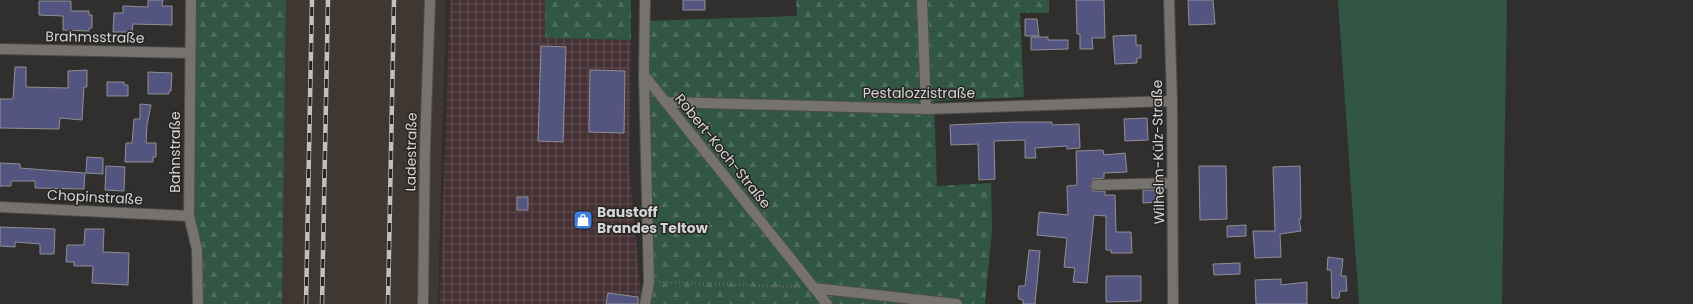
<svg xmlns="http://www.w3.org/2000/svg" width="1693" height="304" font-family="Poppins,sans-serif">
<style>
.built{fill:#3f3731}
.industrial{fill:url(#industrial-grid)}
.grass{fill:#315646}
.forest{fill:url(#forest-firs)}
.building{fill:#545481;stroke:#8f8f93}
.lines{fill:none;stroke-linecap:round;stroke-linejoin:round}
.minor-casing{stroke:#4e4c4a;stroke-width:12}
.path{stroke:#666462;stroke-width:2.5;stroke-dasharray:1 3;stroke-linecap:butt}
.minor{stroke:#75726f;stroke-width:10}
.rail-casing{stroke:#c2c1bf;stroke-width:4.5}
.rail{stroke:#272523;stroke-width:3;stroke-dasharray:9;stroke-linecap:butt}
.labels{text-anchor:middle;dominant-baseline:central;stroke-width:3;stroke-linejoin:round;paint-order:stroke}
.street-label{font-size:14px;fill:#d5d4d2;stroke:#272523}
.poi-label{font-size:14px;font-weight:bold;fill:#d5d4d2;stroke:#272523;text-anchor:start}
</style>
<defs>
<pattern id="industrial-grid" width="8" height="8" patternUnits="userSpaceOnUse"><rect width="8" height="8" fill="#453135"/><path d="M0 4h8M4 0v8" fill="none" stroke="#5f4e51"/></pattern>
<pattern id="forest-firs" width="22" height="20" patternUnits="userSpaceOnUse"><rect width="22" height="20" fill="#315646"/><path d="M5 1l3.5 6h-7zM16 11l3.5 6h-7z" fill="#4e6d60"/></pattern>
</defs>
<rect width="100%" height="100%" fill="#312f2d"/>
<path class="built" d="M286,0H446L438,304H282Z"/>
<path class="industrial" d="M450,0H545V38L631,40L629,165L641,298L640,304H440Z"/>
<path class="grass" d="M1338,0H1507L1502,304H1359Z"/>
<path class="forest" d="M193,0H286L282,304H198L189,216Z
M545,0H631V40L545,38Z
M796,0H1049V13H1020L1024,97L934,101L937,186L991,183L992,230L985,304H645V21L797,16Z"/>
<path class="building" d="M148,0H163L162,6H172V25L133,24L132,32H113L114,13H123V6L148,7Z
M683,0H705V10H683Z
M1076,0H1104L1105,38H1092L1093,49H1080V34H1077Z
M1188,0H1213L1215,24L1189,25Z
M39,1H71V11H89V15H92V28H89V31L63,30V16L39,15Z
M1025,19H1037L1039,36H1025Z
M1136,35V45H1141V58H1137V63L1115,64L1113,36Z
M1031,37H1048V40H1068V49L1031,50Z
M541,46L566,47L563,142L538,141Z
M15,67H26V87L68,88V71L87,70V87H84L82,120L60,118L59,129L0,128V99H13Z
M590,70L625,71L624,133L589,132Z
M148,72L172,73L171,91H169V94H148Z
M107,82H124V85H128V96H107Z
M140,104L151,105L147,125L146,143H156V157H153V162H125L126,143H132L134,119H140Z
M1147,118L1148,140L1125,141L1124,119Z
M1015,122H1052V125L1079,124L1080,148L1067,149V146L1035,148L1036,158H1025V140L994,141L995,179L979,180L978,144L951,145L950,125Z
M1103,150L1104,155L1125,153L1127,172L1104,173V178L1093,179L1090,186L1093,191H1105V195H1115L1116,232H1131L1132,253H1111V250H1106V216L1094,215L1087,283L1073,282L1075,268L1064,267L1067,238L1037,235L1039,212L1068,215L1067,186L1077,185L1076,151Z
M87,157L103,158V174L86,173Z
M0,163L20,164V168L85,173L84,189L35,188V181H11V186H0Z
M106,166L125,167L124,191L105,190Z
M1199,166H1226L1227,219L1200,220Z
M1300,166L1301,219H1299L1301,231L1280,234L1281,257L1255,258L1253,231H1275L1273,167Z
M1143,190H1159V202L1143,203Z
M517,197H528V210H517Z
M1246,225V236L1227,237V226Z
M0,227L55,229L54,254H40V244L15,242V247L0,246Z
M85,229H104L103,252L129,253L128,285L92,283L93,266H74V262H66L67,245H84Z
M1029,250L1040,251L1035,304H1023V300L1019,299L1018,296L1019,286H1025Z
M1328,257L1343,259L1341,276H1346L1347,291H1340L1339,298H1332L1331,270H1327Z
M1240,263V274L1214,275L1213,264Z
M1106,276H1141V301L1106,302Z
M1281,279V285L1307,282V304H1256L1255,280Z
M608,293L638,297V304H606Z"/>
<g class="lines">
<g class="minor-casing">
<path id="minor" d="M191,0L189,216L197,249L198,304
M645,0L644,75L649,282L645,304
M922,0L926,109
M1169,0L1172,101L1173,304
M0,49L190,53
M644,75L827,304
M666,102L926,109L1172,101
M1096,185L1172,183
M0,207L189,216
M814,288L957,304
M423,304L425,148L430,0"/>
</g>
<path class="path" d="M659,282L800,287"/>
<use href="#minor" class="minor"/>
<g class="rail-casing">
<path id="rail" d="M306,304L312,0
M322,304L328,0
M388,304L394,0"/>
</g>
<use href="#rail" class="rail"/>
</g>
<defs>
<g id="shop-square" transform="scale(1)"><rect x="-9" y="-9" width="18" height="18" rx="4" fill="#3f7fe0" stroke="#272523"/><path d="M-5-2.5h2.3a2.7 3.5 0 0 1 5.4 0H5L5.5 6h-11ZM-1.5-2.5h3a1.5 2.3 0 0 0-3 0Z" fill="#fff"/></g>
</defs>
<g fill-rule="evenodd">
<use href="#shop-square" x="583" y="220"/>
</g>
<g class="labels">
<g class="street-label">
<text transform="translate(95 37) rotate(1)">Brahmsstraße</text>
<text x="919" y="93">Pestalozzistraße</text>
<text transform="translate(723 151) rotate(51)">Robert-Koch-Straße</text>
<text transform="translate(175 152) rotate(-90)">Bahnstraße</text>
<text transform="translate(411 152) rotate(-89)">Ladestraße</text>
<text transform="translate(1158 152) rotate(-91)">Wilhelm-Külz-Straße</text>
<text transform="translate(95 197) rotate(3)">Chopinstraße</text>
</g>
<g class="poi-label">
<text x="597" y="212">Baustoff<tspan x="597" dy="16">Brandes Teltow</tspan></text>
</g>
</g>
</svg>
